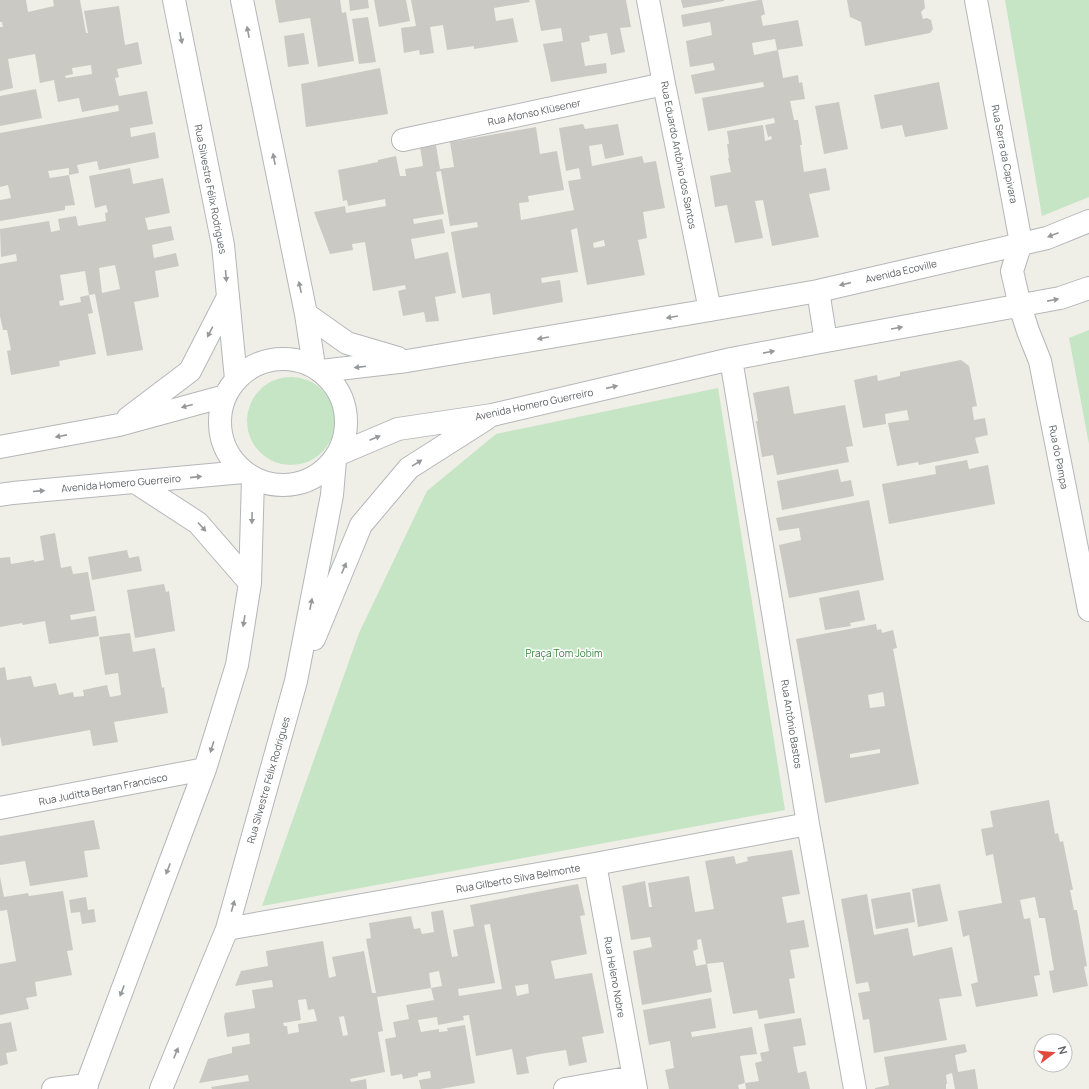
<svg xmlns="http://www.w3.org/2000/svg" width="1089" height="1089" font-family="Manrope,sans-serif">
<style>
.green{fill:#c5e5c5}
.building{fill:#cbc9c4;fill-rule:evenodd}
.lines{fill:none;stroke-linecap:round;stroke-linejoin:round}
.minor-casing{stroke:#b4b7ba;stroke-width:24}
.minor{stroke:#fff;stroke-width:22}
.oneway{fill:#96999c}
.labels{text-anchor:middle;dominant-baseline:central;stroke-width:3;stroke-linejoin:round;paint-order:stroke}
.street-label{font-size:10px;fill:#5e6266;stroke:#fff}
.park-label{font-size:10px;fill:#39823d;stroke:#fff}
</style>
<rect width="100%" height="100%" fill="#efeee7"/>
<path class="green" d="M1005,0H1089V197L1042,216Z
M1089,330V444L1069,338Z
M247 421a44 44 0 1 1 88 0a44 44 0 1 1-88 0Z
M718,388L785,810L262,906L359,633L427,491L496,434Z"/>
<path class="building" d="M0,0H26L28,12L54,6L53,0H80L86,33H88L84,11L119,6L125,45L138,42L142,64L117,69L119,77L115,78L119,96L147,91L153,124L130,128L131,137L155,132L159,158L99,170L97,161L77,165L79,173L69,175V168L48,171L50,178L69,175L75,205L65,206V210L0,221V200L11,198L8,185L0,187V133L119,111L118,105L82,112L79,98L58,102L54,80L40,83L35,54L8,59L13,88L0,91V27H3L2,22H0ZM91,65L92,74L66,78L65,76L73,74L72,68Z
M275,0H340L342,13L346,12L354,61L318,67L310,18L279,23Z
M349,0H368L369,8L350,11Z
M374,0H406L410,21L379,27Z
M411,0H529L530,2L494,8L496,21L513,18L518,42L474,49V46L447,50L443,25L430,27L434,53L420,55L419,50L404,53L401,28L416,26Z
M535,0H626L631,27L620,28L625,52L611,55L607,33L589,36L590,41L581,43L585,66L606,63L607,73L551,82L543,44L563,41L561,28L541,31Z
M681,0H724V1L683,8Z
M759,0H762L765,14L761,16L763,26L798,20L803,46L777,50L775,39L752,43L754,55L778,50L783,78L798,75L799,83L802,82L805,99L790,101L794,120H798L802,145H800L804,172L826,168L830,190L809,194L819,237L772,246L763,200L755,201L763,238L735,243L727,205L715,207L710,176L731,172L728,158H729L727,144H729L727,131L763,125L765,141L772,139L771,136L768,137L765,125L775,123L774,118L708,131L702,98L764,87L763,82L695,94L691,75L715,70L713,63L690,67L686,41L712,35L710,22L683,27L681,15Z
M847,0H924L925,8L921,12L923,19L927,18L931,20L933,29L930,33L865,46L861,22L850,17Z
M368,17L376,62L359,64L352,19Z
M304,33L309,64L288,67L284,36Z
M380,68L388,114L306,127L301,84Z
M939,82L948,129L905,137L902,125L881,129L874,95Z
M36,89L42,118L0,126V96Z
M839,102L848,149L824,154L815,106Z
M583,124L585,129L618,124L624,155L605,159L602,144L589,146L592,166L642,156L644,163L656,161L665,208L643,212L647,238L638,240L645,275L587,285L577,228L571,230L578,272L541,278L542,283L560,280L563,302L493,315L490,293L462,298L451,232L478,227L477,222L450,226L441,171L436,172L444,214L413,219L414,224L442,219L445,233L411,239L415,259L448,252L456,293L435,297L439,321L426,322L424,312L403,316L398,291L406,289L405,285L373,291L365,242L352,244L353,250L330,254L314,212L345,206L346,213L386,206L385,199L348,206L347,200L343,201L338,170L378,162V160L396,156L400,176H406L405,169L423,166L420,147L436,145L440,169L454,167L450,142L462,140L536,127L540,154L557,151L564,190L528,196L529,202L519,203L521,220L574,210L568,181L581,179L579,168L566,171L559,128ZM604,240L605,246L594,248L593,243Z
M130,168L133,184L163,178L170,213L145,218L148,230L171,226L174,240L152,245L154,258L176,253L179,266L155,271L159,297L134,302L143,350L107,356L95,294L89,295L85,271L60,275L64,300L59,301L60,306L81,302L80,297L89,295L93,313L88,314L96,354L59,361L60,366L11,375L7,351L11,350L7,330H3L0,316V264L17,261L16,254L1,257L0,229L49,221L51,232L60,230L58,219L76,216L78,226L106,221L105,213L108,212L106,205L95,208L89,176ZM115,265L120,289L102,293L99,268Z
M961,360L969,366L977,406L972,407L974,420L985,418L988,435L975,438L979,453L919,465L918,462L897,466L888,423L909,420L907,410L885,414L886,424L863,428L854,380L877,375L878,381L900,376V372Z
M789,386L794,414L845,405L853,446L846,447L849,462L777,475L773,455L762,457L756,421H758L753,393Z
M967,460L969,469L988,465L995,504L889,524L882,484L936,474L935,466Z
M838,469L841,482L851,480L854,496L782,510L777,481Z
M869,500L884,580L789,598L779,545L801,540L799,528L779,531L776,518Z
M55,533L61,568L71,566L73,574L88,572L95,611L70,615L71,620L96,616L99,636L49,644L45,621L23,625L22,623L0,627V558L10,557L11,564L34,560V562L44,560L40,536Z
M127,550L129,558L139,556L142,571L92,580L88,557Z
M164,584L166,592L169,591L175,631L135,638L127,590Z
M859,590L865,620L850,623L851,626L825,630L819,598Z
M876,624L877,630L881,629L882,633L893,630L897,648L893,649L911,744L919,784L825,803L796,639ZM883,692L885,706L870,708L868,695ZM880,749V753L850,758V754Z
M130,633L133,652L155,648L162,688L164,687L168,713L114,722L118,742L93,746L90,730L2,746L0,736V668L5,667L7,680L31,676L34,687L56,683L59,695L73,692L74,697L84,696L83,690L107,685L110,697L121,695L118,673L105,675L99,637Z
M1049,800L1055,834L1058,833L1060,842L1063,841L1073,890H1070L1074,910H1077L1087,966L1084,967L1088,986L1053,993L1049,971L1054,970L1045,918H1039L1035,897L1020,900L1024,919L1030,918L1040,975L1034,976L1038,996L976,1007L971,984L978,982L969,935L963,937L958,911L1002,903L993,854L986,856L981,829L993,827L990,811Z
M94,820L100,849L84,851L88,877L30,886L25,861L0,865V836Z
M792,850L800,894L782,897L787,923L804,920L809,947L790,950L795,978L789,979L795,1013L759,1019L757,1010L733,1014L723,962L706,964L701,939L697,940L698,949L693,951L696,966L707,964L712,992L642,1005L633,951L652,947L650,937L631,940L622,886L645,881L649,907H652L648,883L689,876L695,912L714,909L705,861L734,856L736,864L748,861L747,857Z
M0,877L4,897L28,893L29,896L63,891L73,950L67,951L72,975L35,982L37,996L26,998L29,1009L0,1015V964L16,961L7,910L0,911Z
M578,884L585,915L580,916L587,954L551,961L555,979L592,973L604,1033L582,1037L587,1062L569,1066L566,1050L540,1054L526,1057L529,1073L517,1075L512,1049L476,1056L469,1015L463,1016L464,1020L438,1025L437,1017L418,1020L421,1032L439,1029V1032L448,1031L447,1028L465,1025L475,1083L440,1089H421L419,1080L431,1078L430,1071L418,1073V1076L403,1079L402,1074L391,1076L385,1039L396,1037L393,1022L409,1019L406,1005L434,1000L431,988L442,986L439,971L429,973L431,988L377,997L383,1031L378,1032L385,1072L350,1079L351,1082L366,1079L367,1089H212L211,1087L249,1081L248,1075L199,1083L208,1059L232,1053V1047L250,1044L249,1033L227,1037L224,1017L225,1013L255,1008L252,990L273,987L272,980L235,986L241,971L268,966L266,951L323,941L329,978L336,976L332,957L364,951L372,993H376L366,939L371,938L369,923L411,916L414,929L420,928L422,934L434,932L431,912L443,910L452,957L458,956L453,930L474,926L470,905ZM490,924L502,989L459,996L458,989L495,983L484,925ZM528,984L529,993L517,996L515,986ZM306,999L308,1010L314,1009L317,1021L298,1024L299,1032L288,1034L287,1026H284L283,1023L301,1020L298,1000ZM344,1016L348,1035L343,1036L339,1017Z
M940,884L948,921L918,927L912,889Z
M910,892L915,922L876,929L871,899Z
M867,894L874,935L908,928L913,956L952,947L962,996L939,999L947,1040L874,1053L869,1019L863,1020L858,993L870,991L868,982L856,984L841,899Z
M86,897L88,910L94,909L96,922L82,924L80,912L71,913L69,900Z
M711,998L716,1028L691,1032L692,1037L752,1027L757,1054L740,1056L745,1083L738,1085L739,1089H669L665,1070L674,1068L670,1041L649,1045L643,1010Z
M801,1018L806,1045L793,1047L798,1073L806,1071L810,1089H746L745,1083L759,1081L755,1063L762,1061L760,1053L769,1051L764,1024Z
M11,1022L17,1051L6,1053L8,1064L0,1066V1024Z
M965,1044L967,1052L955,1055L958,1072L975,1069L978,1089H955L952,1073L946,1075L947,1084H946V1089H875V1088L889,1085L884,1057Z"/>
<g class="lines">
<g class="minor-casing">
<path id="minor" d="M174,0L223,245L236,379
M242,0L306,314L314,366
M648,0L664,84L710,310
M976,0L1021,243L1012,271L1020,306L1028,331L1040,361L1089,610
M403,140L664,84
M818,291L826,341
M306,314L347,343L398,358
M220 422a63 63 0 1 1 126 0a63 63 0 1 1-126 0Z
M731,359L808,824L855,1089
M321,371L407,361L710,310L818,291L1047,238L1089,221
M128,418L190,371L228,297
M0,447L119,425L225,396
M339,454L398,429L492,415L731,359L826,341L1060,298L1089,288
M135,482L198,523L250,583
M0,495L13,493L243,472
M314,639L361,525L409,468L486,419
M0,808L205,769
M595,864L636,1089
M227,929L595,864L808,824
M53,1089L87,1085
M85,1089L205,769L237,665L250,583L253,479
M161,1089L227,929L296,681L332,495L335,460
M565,1089L633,1077"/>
</g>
<use href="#minor" class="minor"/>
</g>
<defs><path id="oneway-solid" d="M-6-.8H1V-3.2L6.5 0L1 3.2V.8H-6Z"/></defs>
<g class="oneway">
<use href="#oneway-solid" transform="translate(248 32) rotate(-101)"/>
<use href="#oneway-solid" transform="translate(181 38) rotate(79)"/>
<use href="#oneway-solid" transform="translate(274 159) rotate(-101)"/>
<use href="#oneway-solid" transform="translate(1053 235) rotate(159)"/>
<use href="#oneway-solid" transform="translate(226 276) rotate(85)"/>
<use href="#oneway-solid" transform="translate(845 284) rotate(167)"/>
<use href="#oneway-solid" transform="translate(300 287) rotate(-102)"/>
<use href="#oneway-solid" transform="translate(1053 300) rotate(-11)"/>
<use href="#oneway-solid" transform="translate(672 317) rotate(170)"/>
<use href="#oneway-solid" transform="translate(897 328) rotate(-10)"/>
<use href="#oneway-solid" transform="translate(210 332) rotate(117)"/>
<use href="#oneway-solid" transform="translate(543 338) rotate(170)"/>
<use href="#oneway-solid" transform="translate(769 352) rotate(-11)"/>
<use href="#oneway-solid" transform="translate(360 367) rotate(173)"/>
<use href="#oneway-solid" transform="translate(612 387) rotate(-13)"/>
<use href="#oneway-solid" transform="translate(187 406) rotate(165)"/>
<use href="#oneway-solid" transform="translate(61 436) rotate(169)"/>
<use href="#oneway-solid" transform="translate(375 438) rotate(-23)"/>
<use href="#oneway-solid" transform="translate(417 463) rotate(-32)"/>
<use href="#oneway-solid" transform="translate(196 477) rotate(-6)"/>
<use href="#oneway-solid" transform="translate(39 491) rotate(-5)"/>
<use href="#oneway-solid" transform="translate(252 518) rotate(91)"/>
<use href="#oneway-solid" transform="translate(202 527) rotate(48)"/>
<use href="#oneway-solid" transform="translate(344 568) rotate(-67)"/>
<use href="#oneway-solid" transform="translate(311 604) rotate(-79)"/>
<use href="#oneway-solid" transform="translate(244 621) rotate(99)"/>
<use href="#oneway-solid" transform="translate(212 747) rotate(107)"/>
<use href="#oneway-solid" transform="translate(168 869) rotate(111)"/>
<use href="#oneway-solid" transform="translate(233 906) rotate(-74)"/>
<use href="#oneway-solid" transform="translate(122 991) rotate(111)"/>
<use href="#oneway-solid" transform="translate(176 1053) rotate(-68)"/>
</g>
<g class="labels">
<g class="street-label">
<text transform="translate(534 112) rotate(-12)">Rua Afonso Klüsener</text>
<text transform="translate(1005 154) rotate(79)">Rua Serra da Capivara</text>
<text transform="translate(679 155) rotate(79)">Rua Eduardo Antônio dos Santos</text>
<text transform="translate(211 189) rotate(79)">Rua Silvestre Félix Rodrigues</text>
<text transform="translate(901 271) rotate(-13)">Avenida Ecoville</text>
<text transform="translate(534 404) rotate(-12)">Avenida Homero Guerreiro</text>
<text transform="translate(1059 457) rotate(79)">Rua do Pampa</text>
<text transform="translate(121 483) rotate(-5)">Avenida Homero Guerreiro</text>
<text transform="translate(792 724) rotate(81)">Rua Antônio Bastos</text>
<text transform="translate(268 780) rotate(-74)">Rua Silvestre Félix Rodrigues</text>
<text transform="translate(103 789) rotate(-11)">Rua Juditta Bertan Francisco</text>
<text transform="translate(518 878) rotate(-10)">Rua Gilberto Silva Belmonte</text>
<text transform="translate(615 977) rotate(80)">Rua Heleno Nobre</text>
</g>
<g class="park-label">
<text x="564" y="653">Praça Tom Jobim</text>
</g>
</g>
<g transform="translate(1053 1053) rotate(74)"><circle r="19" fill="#ffffff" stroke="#bfc0c2"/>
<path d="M0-3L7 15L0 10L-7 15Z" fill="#e1493c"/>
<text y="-6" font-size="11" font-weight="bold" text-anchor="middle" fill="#5e6266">N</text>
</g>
</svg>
